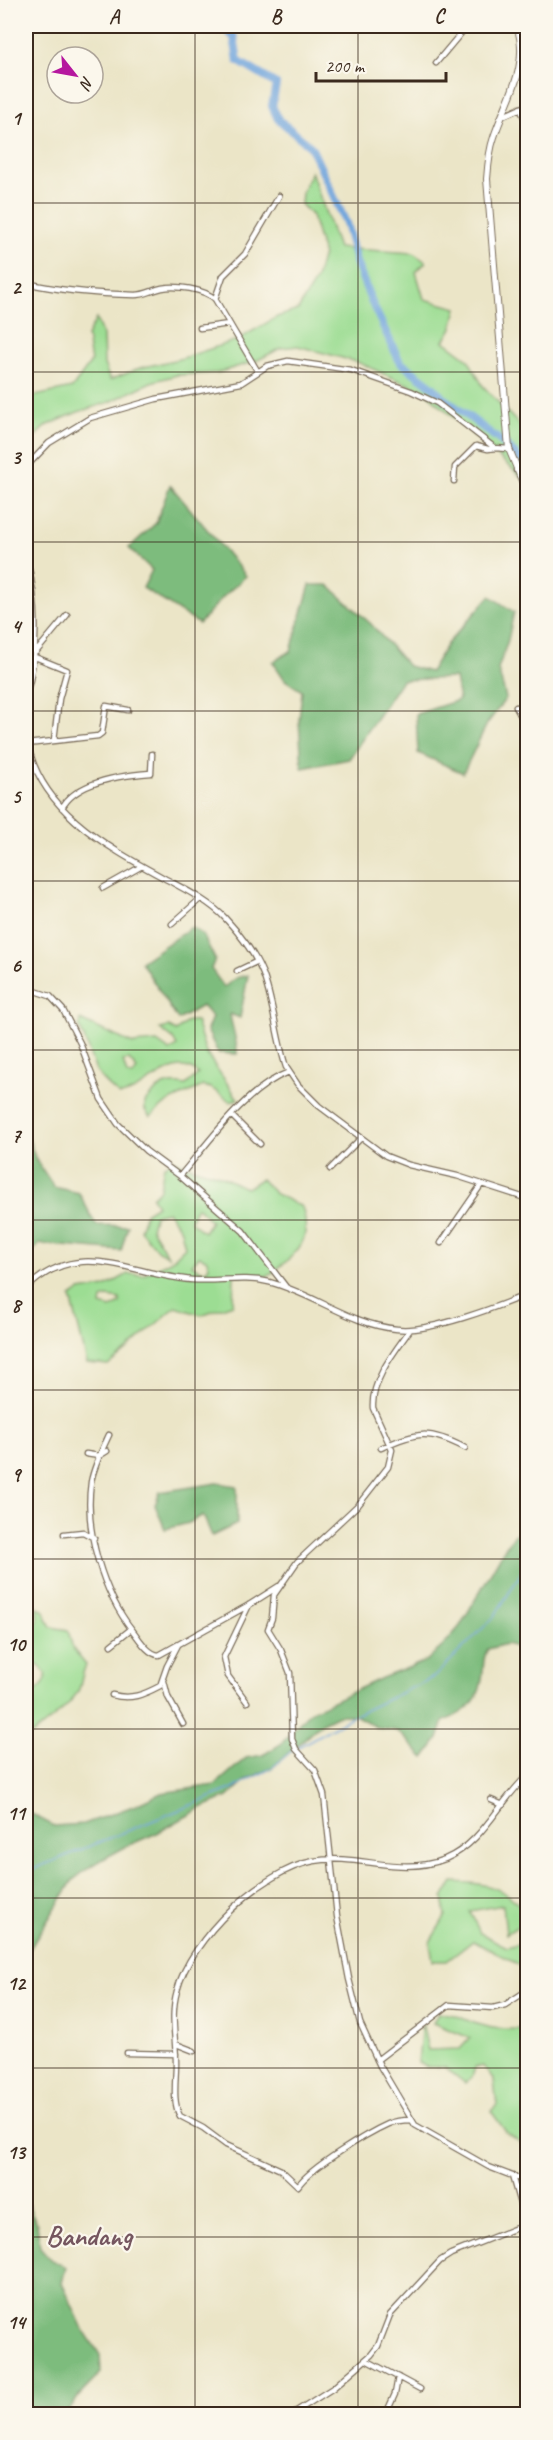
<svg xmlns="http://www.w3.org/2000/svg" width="553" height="2440" font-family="Caveat,sans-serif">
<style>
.green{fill:#9cdd93;stroke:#6c8458;stroke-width:1.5;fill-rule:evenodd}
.forest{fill:#7dbc7d;stroke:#5c734e;stroke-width:1.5}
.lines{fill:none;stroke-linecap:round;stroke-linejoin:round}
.stream{stroke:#70a4dc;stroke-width:1.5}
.river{stroke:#70a4dc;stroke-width:8}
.minor-casing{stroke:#796b59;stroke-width:7}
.major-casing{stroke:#796b59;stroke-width:8}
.minor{stroke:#fff;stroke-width:4.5}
.major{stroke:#fff;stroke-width:6}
.grid{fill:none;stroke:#3b2a1e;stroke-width:1.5;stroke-opacity:0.55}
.labels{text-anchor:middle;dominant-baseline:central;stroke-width:4.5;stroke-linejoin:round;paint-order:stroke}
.quarter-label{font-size:28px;font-weight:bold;fill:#75565f;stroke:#fbf7ec}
.neatline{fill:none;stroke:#3b2a1e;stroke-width:2}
.grid-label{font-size:20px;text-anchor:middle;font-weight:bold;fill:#3b2a1e}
</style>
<rect width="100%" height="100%" fill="#fbf7ec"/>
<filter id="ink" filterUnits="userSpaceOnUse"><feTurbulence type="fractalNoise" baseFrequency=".0167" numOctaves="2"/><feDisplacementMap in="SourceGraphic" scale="12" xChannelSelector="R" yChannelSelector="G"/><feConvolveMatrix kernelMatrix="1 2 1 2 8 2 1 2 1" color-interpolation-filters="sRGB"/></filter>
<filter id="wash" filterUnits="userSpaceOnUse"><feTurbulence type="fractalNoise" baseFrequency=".008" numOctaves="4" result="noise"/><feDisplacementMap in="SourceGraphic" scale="24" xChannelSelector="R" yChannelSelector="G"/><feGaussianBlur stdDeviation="1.35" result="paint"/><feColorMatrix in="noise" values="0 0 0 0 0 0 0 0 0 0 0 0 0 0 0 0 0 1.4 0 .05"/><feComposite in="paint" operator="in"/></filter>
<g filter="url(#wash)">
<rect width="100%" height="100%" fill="#ebe5c7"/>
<path class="green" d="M311,171L338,248L413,253L426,262L416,272L424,299L457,308L452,328L444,341L468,359L483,386L527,433V482L425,392L357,362L298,346L281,348L256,361L217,373L177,375L151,382L110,402L78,412L46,426L26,445V398L72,388L91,362L87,336L96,319L103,336L104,364L110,380L140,368L183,358L237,340L277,317L298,310L316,279L323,254L312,216L301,204L302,193Z
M80,1020L133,1044L157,1042L170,1051L177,1046L173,1039L160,1029L169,1027L176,1031L188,1021H196L206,1053L238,1099L231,1102L211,1088L203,1086L168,1102L150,1117L145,1110V1102C159,1086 165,1081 186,1085L198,1074C176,1050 143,1094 119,1095C96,1075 95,1071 86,1043C83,1034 78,1029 80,1020ZM129,1060L137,1069L133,1076L127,1075L123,1061Z
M175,1160C189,1168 201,1169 216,1174C226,1177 236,1185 247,1188L261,1179L274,1193L302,1207C314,1244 294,1254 269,1276L234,1275L233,1304L201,1315L176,1307C152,1326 132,1348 108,1365L87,1363L71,1297L80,1291L105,1287L128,1274L143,1275L172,1260L185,1247L181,1230L168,1212L155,1215L151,1228L168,1256L158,1251L140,1230L146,1212L157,1205L152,1197L160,1189L164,1165ZM197,1207L211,1221L204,1232L190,1221ZM199,1256L206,1259L209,1266L205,1272L192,1265ZM107,1297L120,1299V1303L111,1308L101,1305L102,1299Z
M36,1606L44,1611L51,1627L68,1630L73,1649L86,1665C82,1673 82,1681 79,1689C72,1705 40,1729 26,1739V1729L30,1723V1719L26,1716V1698C39,1689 56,1680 38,1665L26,1669V1626L32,1627L38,1621Z
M453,1882C481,1883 502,1885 521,1907L520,1925L506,1934L503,1905L470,1911L480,1933L507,1947L527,1941V1969L473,1941L447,1961H433L430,1942L446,1915L443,1898Z
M438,2013C458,2013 466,2022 484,2026C499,2030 512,2030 527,2028V2094L525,2112L527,2147L506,2132L491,2111L497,2105L494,2081L483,2066L475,2068L472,2077L465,2083L444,2067H426L418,2062L422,2023L428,2050L460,2049L470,2038L433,2023Z"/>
<path class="forest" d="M170,485L246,576L224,596L199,624L143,588L152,570L129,548L156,523Z
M310,585H328L371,624L408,666L430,672L447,644L490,596L514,612L508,640L498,669L506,698L487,724L463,773L418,753L416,714L459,700L455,678L402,680L349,759L302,768L299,720L302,691L285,680L273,662L291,651Z
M192,927L203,935L215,959L211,969L224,987L236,978L248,975L240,1018L230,1014C232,1029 237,1038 237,1054L218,1053L207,1030L212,1017L202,1006L178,1020L141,962Z
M26,1132L36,1160L54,1187L79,1193L96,1225L128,1226L121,1251L40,1244L26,1257Z
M217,1483L237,1486V1524L212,1536L203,1515L189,1523L165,1529L155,1505L160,1492Z
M527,1526V1588L521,1613L527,1618V1650L506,1644L488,1649C483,1656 484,1662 483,1671C481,1700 470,1711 444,1721L438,1739L424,1758L398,1731L378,1728L355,1715H338L322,1723L272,1768L246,1780L227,1797L203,1807L157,1833L129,1845L94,1864L73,1880L26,1955V1811L54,1826L84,1824L136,1805L161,1793L215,1785L246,1758L263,1755L281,1744L309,1712L382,1678L426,1661L443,1646L460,1626L508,1543L521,1528Z
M26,2201L37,2224L40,2247L51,2260L66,2267L62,2283L83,2329L100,2355L101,2373L78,2397L67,2414H26Z"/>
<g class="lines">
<path class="stream" d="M298,1747L355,1715L434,1677L494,1617L528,1562
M26,1872L231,1789L272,1768L294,1749"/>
<path class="river" d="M221,26L234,37L238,61L276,84L272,106L278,119L311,147L346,223L356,262L372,303L400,362L433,387L444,398L502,442L528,467"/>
</g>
</g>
<g filter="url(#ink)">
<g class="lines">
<g class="minor-casing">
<path id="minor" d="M436,63L467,26
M520,108L528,126
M503,116L528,105
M26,283C61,291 99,294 135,295C146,295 152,290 162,288C176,285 204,289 215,299L258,372
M215,299L223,276L245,254L279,196
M200,328L229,324
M26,467L49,443L90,418L156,399L241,383L267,366L288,361L351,370L411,391L437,403L495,448L509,449
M516,470H522L528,476
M454,481L455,467L476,446L488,449L495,448
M26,556C38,601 39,651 26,696
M36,652L67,615
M26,656L34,660
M35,657L67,670L59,699L54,740
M516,707L528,729
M26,733C34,807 105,846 164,878C184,889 209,901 225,918C239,933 255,954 263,974C274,1004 276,1037 286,1067L298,1085L319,1106L386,1156L409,1165L457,1176L528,1199
M27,744L98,736L102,733L106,706L128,710
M26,771L35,767
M62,808C76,781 124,775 151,773L152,754
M103,888L142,866
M172,924L200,899
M237,971L256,962
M26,988L50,996L63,1010L80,1043L101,1099L118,1124L146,1151L180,1176L243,1231L286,1287
M232,1116L260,1144
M330,1169L361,1138
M180,1176C209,1142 246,1088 289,1072
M441,1243L481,1185
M26,1289C78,1236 131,1275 192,1280C218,1282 244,1276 269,1282C313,1293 351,1325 397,1329C429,1333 497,1307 528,1294
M410,1330C395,1351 371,1380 373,1408L392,1450L388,1467L359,1504L297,1562L274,1595L272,1618L268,1629L281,1650L290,1673L292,1739L296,1749L315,1770L324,1795L337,1916L349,1979L360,2023L380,2066L415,2125L489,2167L528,2182
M109,1435C102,1450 94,1466 91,1482C84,1531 103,1593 133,1631C140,1640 148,1654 159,1655L249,1605L279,1586
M381,1448C417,1431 430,1430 465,1448
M86,1454L99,1456L107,1451
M64,1534L83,1532L94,1538
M111,1645L131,1629
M164,1681L168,1697L183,1724
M112,1695C131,1700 143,1695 160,1686L167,1666L178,1645
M247,1702L228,1676L224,1657L249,1605
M491,1800L503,1805
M176,2044L194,2051
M127,2053L176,2054
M377,2060L449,2005L493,2008L505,2005L528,1990
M411,2120C403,2120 395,2121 388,2124C366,2134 310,2168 298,2186L281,2170L226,2145L203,2128L180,2116C172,2102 176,2080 176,2063C176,2038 170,2015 177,1991C190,1939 262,1870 314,1861C359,1853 399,1877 445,1859C483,1843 499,1801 528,1775
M366,2360L420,2389
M292,2414L333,2388L371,2355L378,2346L390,2315L440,2261L451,2254L519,2227L524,2218L512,2176
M386,2414L395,2394L398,2377"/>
</g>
<g class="major-casing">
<path id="major" d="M517,26C531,66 506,100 494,137C489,151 488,165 487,179L509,449L528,495"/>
</g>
<use href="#minor" class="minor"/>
<use href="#major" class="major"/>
</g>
</g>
<path class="grid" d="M195,26V2414M358,26V2414M26,203H528M26,372H528M26,542H528M26,711H528M26,881H528M26,1050H528M26,1220H528M26,1390H528M26,1559H528M26,1729H528M26,1898H528M26,2068H528M26,2237H528"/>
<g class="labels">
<g class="quarter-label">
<text x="89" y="2235">Bandang</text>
</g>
</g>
<rect width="553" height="2440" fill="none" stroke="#fbf7ec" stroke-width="66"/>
<g transform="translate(75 75) rotate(121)"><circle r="28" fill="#fbf7ec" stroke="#aea59a" stroke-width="1.5"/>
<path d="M0-4.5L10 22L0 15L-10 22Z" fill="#b5179e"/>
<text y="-9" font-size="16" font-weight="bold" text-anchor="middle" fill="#3b2a1e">N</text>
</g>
<path d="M316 72v9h130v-9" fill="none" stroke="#3b2a1e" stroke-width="3"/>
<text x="325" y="72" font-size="18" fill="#3b2a1e" stroke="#fbf7ec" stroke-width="4.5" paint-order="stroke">200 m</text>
<rect x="33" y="33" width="487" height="2374" class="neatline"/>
<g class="grid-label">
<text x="114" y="23">A</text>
<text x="276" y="23">B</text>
<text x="439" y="23">C</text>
<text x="16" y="125">1</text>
<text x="16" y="294">2</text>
<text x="16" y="464">3</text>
<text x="16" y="633">4</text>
<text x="16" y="803">5</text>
<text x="16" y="972">6</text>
<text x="16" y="1142">7</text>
<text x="16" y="1312">8</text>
<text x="16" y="1481">9</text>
<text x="16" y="1651">10</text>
<text x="16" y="1820">11</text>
<text x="16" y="1990">12</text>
<text x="16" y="2159">13</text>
<text x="16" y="2329">14</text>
</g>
</svg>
